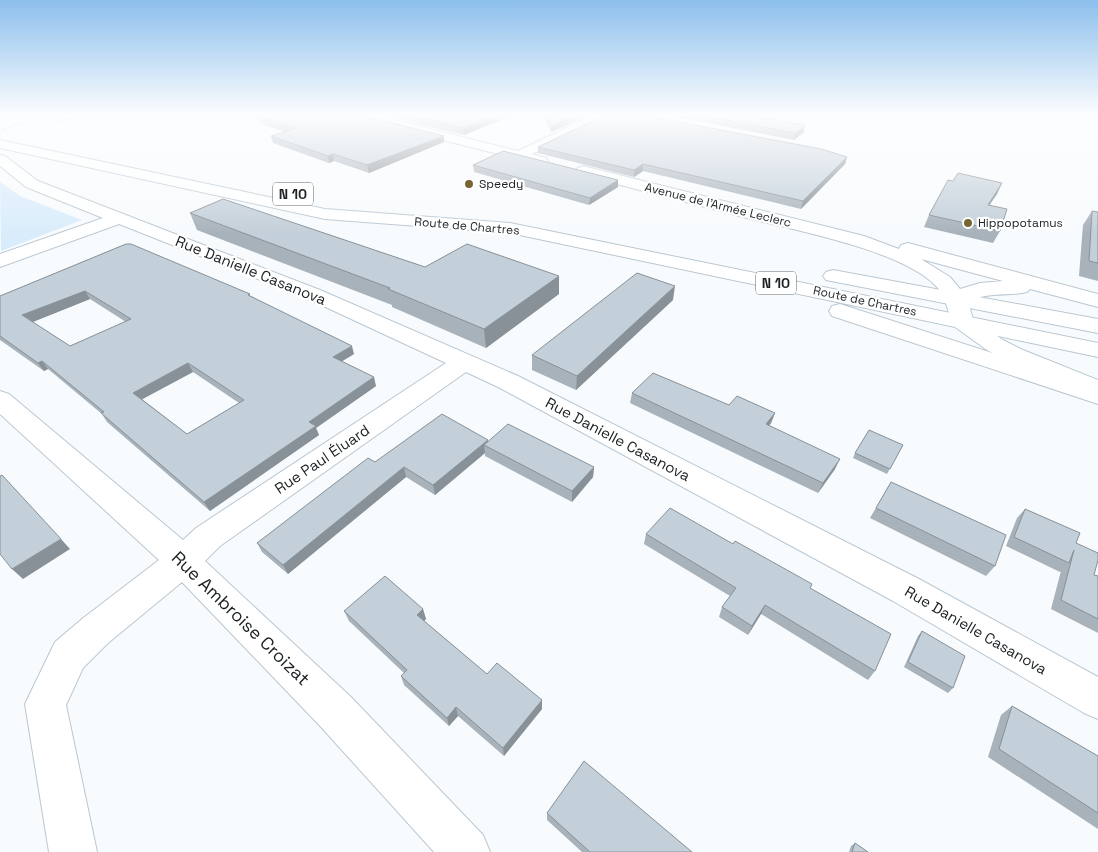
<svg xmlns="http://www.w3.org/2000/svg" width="1098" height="852" font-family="'Space Grotesk',sans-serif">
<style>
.green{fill:#d9ecfb}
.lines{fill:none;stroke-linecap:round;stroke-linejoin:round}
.minor-casing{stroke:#bac7d1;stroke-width:2}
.major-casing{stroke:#bac7d1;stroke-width:2}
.minor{fill:#fff;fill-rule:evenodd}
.major{fill:#fff;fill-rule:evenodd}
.major-bridge-casing{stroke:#bac7d1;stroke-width:16;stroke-linecap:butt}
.major-bridge{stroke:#fff;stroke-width:14}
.wall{fill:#a8b2bb;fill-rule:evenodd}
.shaded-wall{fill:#889198}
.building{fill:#c3cfd9;stroke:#889198;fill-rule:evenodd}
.poi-dot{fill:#766533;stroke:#fff;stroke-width:2}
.labels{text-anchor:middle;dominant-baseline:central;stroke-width:4.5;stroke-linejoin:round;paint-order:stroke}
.far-poi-label{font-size:12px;fill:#1b2023;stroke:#fff;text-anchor:start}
.far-street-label{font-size:12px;fill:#1b2023;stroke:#fff}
.shield{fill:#fff;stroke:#5f6365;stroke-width:1}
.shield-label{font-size:14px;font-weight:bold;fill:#1b2023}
.street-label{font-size:15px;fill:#1b2023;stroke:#fff}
.near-street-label{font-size:18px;fill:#1b2023;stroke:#fff}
</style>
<rect width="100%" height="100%" fill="#f8fbfd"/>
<path class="green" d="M0,182L20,196L82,220L1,251Z"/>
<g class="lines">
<g class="minor-casing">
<path id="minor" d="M6,115H78C71,123 13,123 6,115Z
M354,115H375L518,151L593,115H609L607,118L532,154L546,158L548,161L546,164L541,165L356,118Z
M0,155L5,156L38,181L320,290L518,376L919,579L1098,677V719L1084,713L893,601L500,388L466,372L220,546L205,561L351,697L483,835L490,852H434L321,727L182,582L108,643L83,668L66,705L97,852H49L25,704L55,642L82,619L159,560L0,414V391L9,394L183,540L196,528L446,363L306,298L119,224L0,267V254L103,218L26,187L0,166Z
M583,166L864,236L899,249L901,245L908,243L1098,294V307L1030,289L1027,292C1007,297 988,291 968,302L973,319L1003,340L1023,350L1098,380V397L1005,360L987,350L955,327C946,314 949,299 936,286C903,251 799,231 751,219C693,204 636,189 578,174L575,171L578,168ZM921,259L1003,281L980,283L960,289L950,277Z"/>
</g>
<g class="major-casing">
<path id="major" d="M0,140L325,209L510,223L1098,343V357L510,233L325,219L0,148Z
M833,270L1098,319V333L826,280L823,276L826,272Z
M840,304L1098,387V404L832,316L829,311L832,306Z"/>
</g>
<use href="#minor" class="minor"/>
<use href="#major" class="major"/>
<g class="major-bridge-casing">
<path id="major-bridge" d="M0,122L24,115"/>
</g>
<use href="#major-bridge" class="major-bridge"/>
</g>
<path class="wall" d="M246,115H360L444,136V142L369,173L334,161L329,163L273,143L271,136L286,132L259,123L258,119L246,116Z
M383,115H513L464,135Z
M543,115H589L551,132Z
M668,115H748L805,125L804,132L794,140Z
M538,147L847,157L845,164L801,209L643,171L634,177L538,153Z
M473,165L618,187L589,205L474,172Z
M953,181L1002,183L997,194L989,205L1000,231L993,243L924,227L929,215Z
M1092,211L1098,212V281L1079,276L1083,225Z
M190,213L425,267L559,294L486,348L392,307V305L197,230Z
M126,244L251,296L354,354L342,361L376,386L316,428L319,435L210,511L107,422L102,414L48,369L44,371L0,340V296ZM90,299L126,322L70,346L32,322ZM193,372L239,403L187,434L142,399Z
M673,300L576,390L532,370V355Z
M632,393L729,405L775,413L771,423L769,426L835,469L818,493L630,403Z
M488,440V442L594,467L593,477L572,502L485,456V453L435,495L406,477L288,574L262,552L257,543L375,462Z
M903,445L887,474L853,458L855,453Z
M891,482L995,566L986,576L870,518Z
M1025,509L1076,543L1094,575L1098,576V633L1051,609L1061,571L1060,572L1006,546L1017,518Z
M646,534L810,588L875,671L868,680L761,614L748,635L719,617L722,607L730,596L644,544Z
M423,609L426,619L424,621L487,674L542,709L504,756L458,716L449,726L404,685L401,676L404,673L349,621L344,611Z
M922,631L953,688L948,693L904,667L918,636Z
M1012,706L1098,756V829L988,757L1001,715Z
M547,813L692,852H582L547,820Z
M855,843L868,852H849L851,846Z"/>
<path class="shaded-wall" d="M497,115H513L464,135L463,128Z
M575,115H589L551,132V126Z
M805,125L804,132L794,140L796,133Z
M444,136V142L369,173L367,165Z
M333,154L334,161L329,163L328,156Z
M847,157L845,164L801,209L803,201Z
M643,164V171L634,177V170Z
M618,180V187L589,205L590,198Z
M1002,183L997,194L982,216L988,205Z
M559,276V294L486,348L484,329Z
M675,286L673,300L576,390L577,376Z
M85,291L90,299L28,324L22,315Z
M352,346L354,354L336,365L333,357Z
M42,361L48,369L44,371L38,363Z
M188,363L193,372L139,401L133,393Z
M374,377L376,386L316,428L319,435L210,511L204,502L309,422Z
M775,413L771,423L762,435L766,424Z
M488,440V447L484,445L485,453L435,495L433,485Z
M840,459L835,469L818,493L823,483Z
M404,467L406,477L288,574L283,565Z
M594,467L593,477L572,502V491Z
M61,539L70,549L23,579L12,569Z
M765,605L761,614L748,635L752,626Z
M423,609L426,619L420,625L417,615Z
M542,700V709L504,756L503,748Z
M456,707L458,716L449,726L447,718Z"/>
<path class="building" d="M262,115H360L444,136L367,165L333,154L328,156L271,136L296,128L257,117L263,115Z
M408,115H497L463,128Z
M546,115H575L551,126Z
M605,115H642L821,149L847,157L803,201L643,164L634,170L538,147Z
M701,115H748L805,125L796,133Z
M503,151L618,180L590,198L473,165Z
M958,173L1002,183L988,205L1007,209L1000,231L929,215L948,180L953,181Z
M223,199L425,267L467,244L559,276L484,329L388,289L390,288L190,213Z
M1092,211L1098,212V263L1089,261Z
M126,244H131L250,294L248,295L352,346L333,357L374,377L309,422L316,426L204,502L101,413L104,412L42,361L38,363L0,336V296ZM85,291L131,319L70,346L22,315ZM188,363L244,400L187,434L133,393Z
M637,273L675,286L577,376L532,355Z
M653,373L729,405L737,396L775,413L766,424L840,459L823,483L632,393Z
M442,414L488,440L433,485L404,467L283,565L257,543L368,458L375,462Z
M508,424L594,467L572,491L484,445Z
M869,430L903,445L890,469L855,453Z
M2,475L61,539L12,569L0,554V476Z
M891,482L1006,535L995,566L876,508Z
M670,508L733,544L735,541L812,584L810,588L891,634L875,671L765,605L752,626L722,607L736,588L646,534Z
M1025,509L1080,533L1076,543L1098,553V560L1094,575L1098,576V619L1061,600L1074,550L1069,563L1014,537Z
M385,576L423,609L417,615L487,674L497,663L542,700L503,748L456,707L447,718L401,676L407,670L344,611Z
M922,631L965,656L953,688L908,662Z
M1012,706L1098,756V813L999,749Z
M584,761L692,852H590L547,813Z
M855,843L868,852H852Z"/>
<linearGradient id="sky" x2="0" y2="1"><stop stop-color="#8cbfec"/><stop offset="0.49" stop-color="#fcfdfe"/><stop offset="1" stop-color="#fcfdfe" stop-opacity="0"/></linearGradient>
<rect width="1098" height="234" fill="url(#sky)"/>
<g class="poi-dot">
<circle cx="469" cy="184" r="5"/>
<circle cx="968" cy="223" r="5"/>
</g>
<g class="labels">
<g class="far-poi-label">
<text x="479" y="184">Speedy</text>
<text x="978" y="223">Hippopotamus</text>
</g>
<g class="far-street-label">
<text transform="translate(718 205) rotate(14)">Avenue de l'Armée Leclerc</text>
<text transform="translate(467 226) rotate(5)">Route de Chartres</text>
<text transform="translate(865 301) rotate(12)">Route de Chartres</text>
</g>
<g class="shield">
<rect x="273" y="182.5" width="40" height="23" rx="4"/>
<rect x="756" y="271.5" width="40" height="23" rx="4"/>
</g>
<g class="shield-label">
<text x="293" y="194">N 10</text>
<text x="776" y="283">N 10</text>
</g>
<g class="street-label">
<text transform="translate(251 270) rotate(22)">Rue Danielle Casanova</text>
<text transform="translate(618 439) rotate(28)">Rue Danielle Casanova</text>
<text transform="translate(322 459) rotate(-34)">Rue Paul Éluard</text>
<text transform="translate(976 630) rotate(30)">Rue Danielle Casanova</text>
</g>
<g class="near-street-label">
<text transform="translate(241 618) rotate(44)">Rue Ambroise Croizat</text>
</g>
</g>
</svg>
